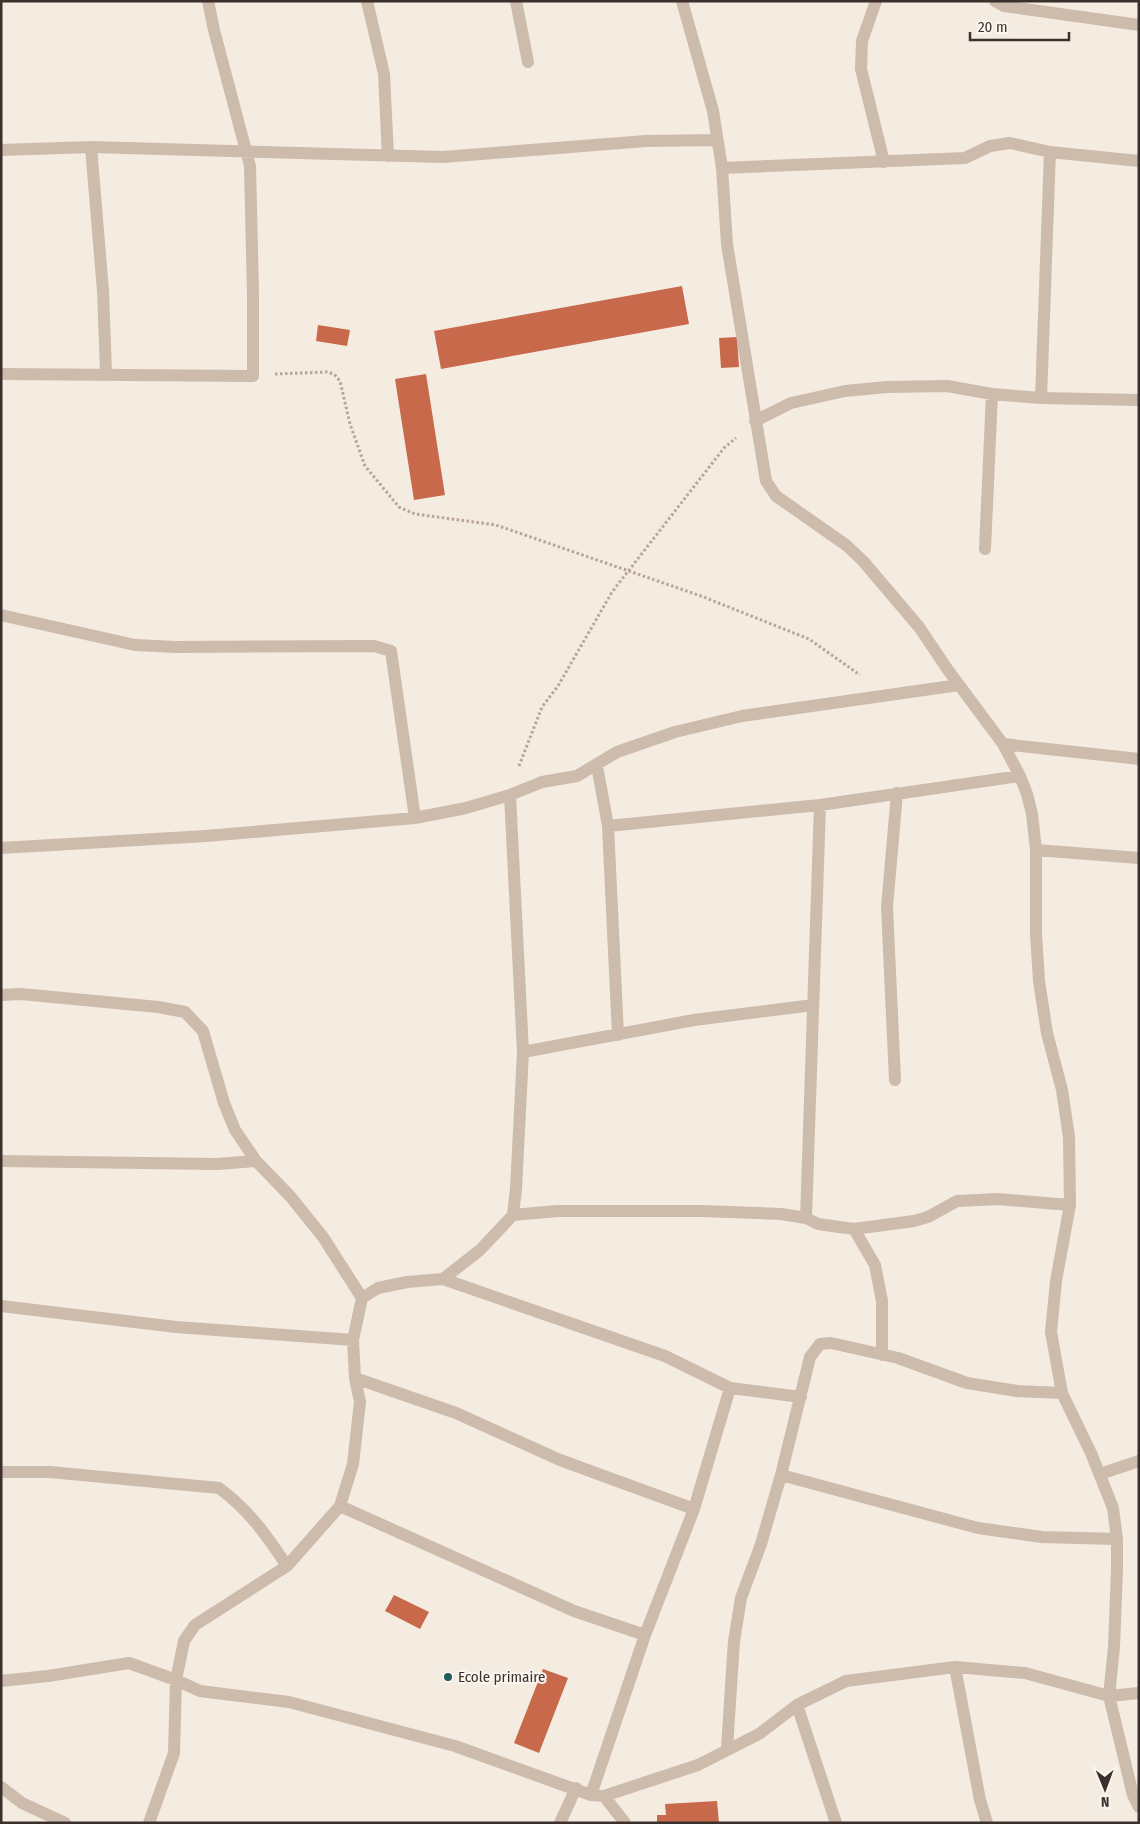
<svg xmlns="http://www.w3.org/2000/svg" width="1140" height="1824" font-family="'Fira Sans Condensed',sans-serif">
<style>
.building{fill:#c8694b}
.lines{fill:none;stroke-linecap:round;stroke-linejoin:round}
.path{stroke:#b9a596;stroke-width:3;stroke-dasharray:2.5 2.5;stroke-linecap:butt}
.minor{stroke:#cdbbac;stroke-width:12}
.poi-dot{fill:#1f5a5e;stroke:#fbf5ee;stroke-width:2}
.labels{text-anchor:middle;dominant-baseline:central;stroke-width:4;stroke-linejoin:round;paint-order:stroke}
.poi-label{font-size:15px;fill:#3b302b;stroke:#fbf5ee;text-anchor:start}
</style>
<rect width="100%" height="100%" fill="#f4ebe1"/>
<path class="building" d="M682,286L689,324L441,369L434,331Z
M318,325L350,330L347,346L316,341Z
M737,337L739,367L721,368L719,338Z
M426,374L445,495L414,500L395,379Z
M394,1595L429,1612L420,1629L385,1611Z
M543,1669L568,1678L539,1753L514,1743Z
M717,1801L719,1823H657V1815H666L665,1804Z"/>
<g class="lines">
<path class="path" d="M275,374L327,372L334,374L340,381L350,424L365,466L399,507L415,514L496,525L701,596L809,639L860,675
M519,766L542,707L558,686L612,592L724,448L736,438"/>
<path class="minor" d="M367,1L384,74L388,156
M516,1L528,62
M682,1L713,111L722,168L727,244L766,481L776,496L846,545L863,561L919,627L948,670L1003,744L1020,776L1027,794L1032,814L1036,850V934L1039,981L1047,1033L1062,1090L1069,1137L1070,1205L1056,1281L1051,1332L1062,1393L1091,1453L1113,1508L1117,1539V1569L1114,1647L1109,1696L1133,1795L1139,1807
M876,1L862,41L861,69L884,162
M995,1L1004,6L1139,25
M91,147L103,291L106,373
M1,150L91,147L443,157L646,141L717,140
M722,168L965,158L990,146L1010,143L1050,152
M1,374L253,376V294L250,166L214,30L208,1
M1041,398L1050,152L1139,161
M755,421L791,403L845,391L887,387L947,386L992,394L1041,398L1139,400
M985,549L992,394
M1,615L135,645L175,647L374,646L391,651L415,818
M1003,744L1139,759
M597,766L608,826L820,805L1020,776
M608,826L618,1035
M1,848L206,836L415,818L466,808L510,795L542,782L577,776L617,752L675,732L742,716L959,685
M1036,850L1139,858
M1,995L21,994L158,1007L185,1012L203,1031L224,1103L235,1130L256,1161L217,1164L1,1161
M523,1052L694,1020L813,1005
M895,1080L887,907L897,793
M256,1161L290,1196L323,1237L362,1298
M513,1215L557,1211H702L781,1214L806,1218L818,1224L854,1229L914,1221L928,1217L957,1201L997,1199L1070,1205
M806,1218L820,805
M854,1229L875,1265L882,1301V1355
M443,1279L665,1356L730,1388
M1,1306L176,1327L353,1340
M355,1378L456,1413L560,1460L694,1509
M1,1472H50L219,1488C249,1510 267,1536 287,1566
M1100,1474L1139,1461
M781,1475L978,1528L1042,1537L1117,1539
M340,1506L574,1611L645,1635
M955,1667L980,1800L987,1823
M1,1681L48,1676L129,1663L176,1680L200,1691L289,1702L455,1746L591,1795L604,1796L698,1765L759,1734L797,1705L846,1681L955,1667L1025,1673L1109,1696L1139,1693
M797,1705L836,1823
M727,1748L734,1641L741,1598L761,1544L781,1475L810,1357L820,1344L831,1343L898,1358L967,1383L1017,1391L1062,1393
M1,1787L22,1803L65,1823
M591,1795L645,1635L694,1509L730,1388L801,1397
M604,1796L625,1823
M149,1823L174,1753L176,1680L184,1641L195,1625L287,1566L340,1506L353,1464L360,1402L355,1378L353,1340L362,1298L378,1288L407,1282L443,1279L480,1250L513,1215L516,1189L523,1052L510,795
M560,1823L576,1788"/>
</g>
<circle class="poi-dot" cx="448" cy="1677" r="5"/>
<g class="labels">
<g class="poi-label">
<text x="458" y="1677">Ecole primaire</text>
</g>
</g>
<rect width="1140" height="1824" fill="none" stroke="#3b302b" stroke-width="5"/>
<g transform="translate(1105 1789) rotate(179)" stroke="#fbf5ee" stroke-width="4" paint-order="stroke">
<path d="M0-4L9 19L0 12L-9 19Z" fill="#3b302b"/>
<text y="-8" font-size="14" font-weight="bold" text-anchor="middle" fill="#3b302b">N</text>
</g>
<path d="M970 32v8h99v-8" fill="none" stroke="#3b302b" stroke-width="2.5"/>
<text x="978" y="32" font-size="15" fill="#3b302b" stroke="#fbf5ee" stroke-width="4" paint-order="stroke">20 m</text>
</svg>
